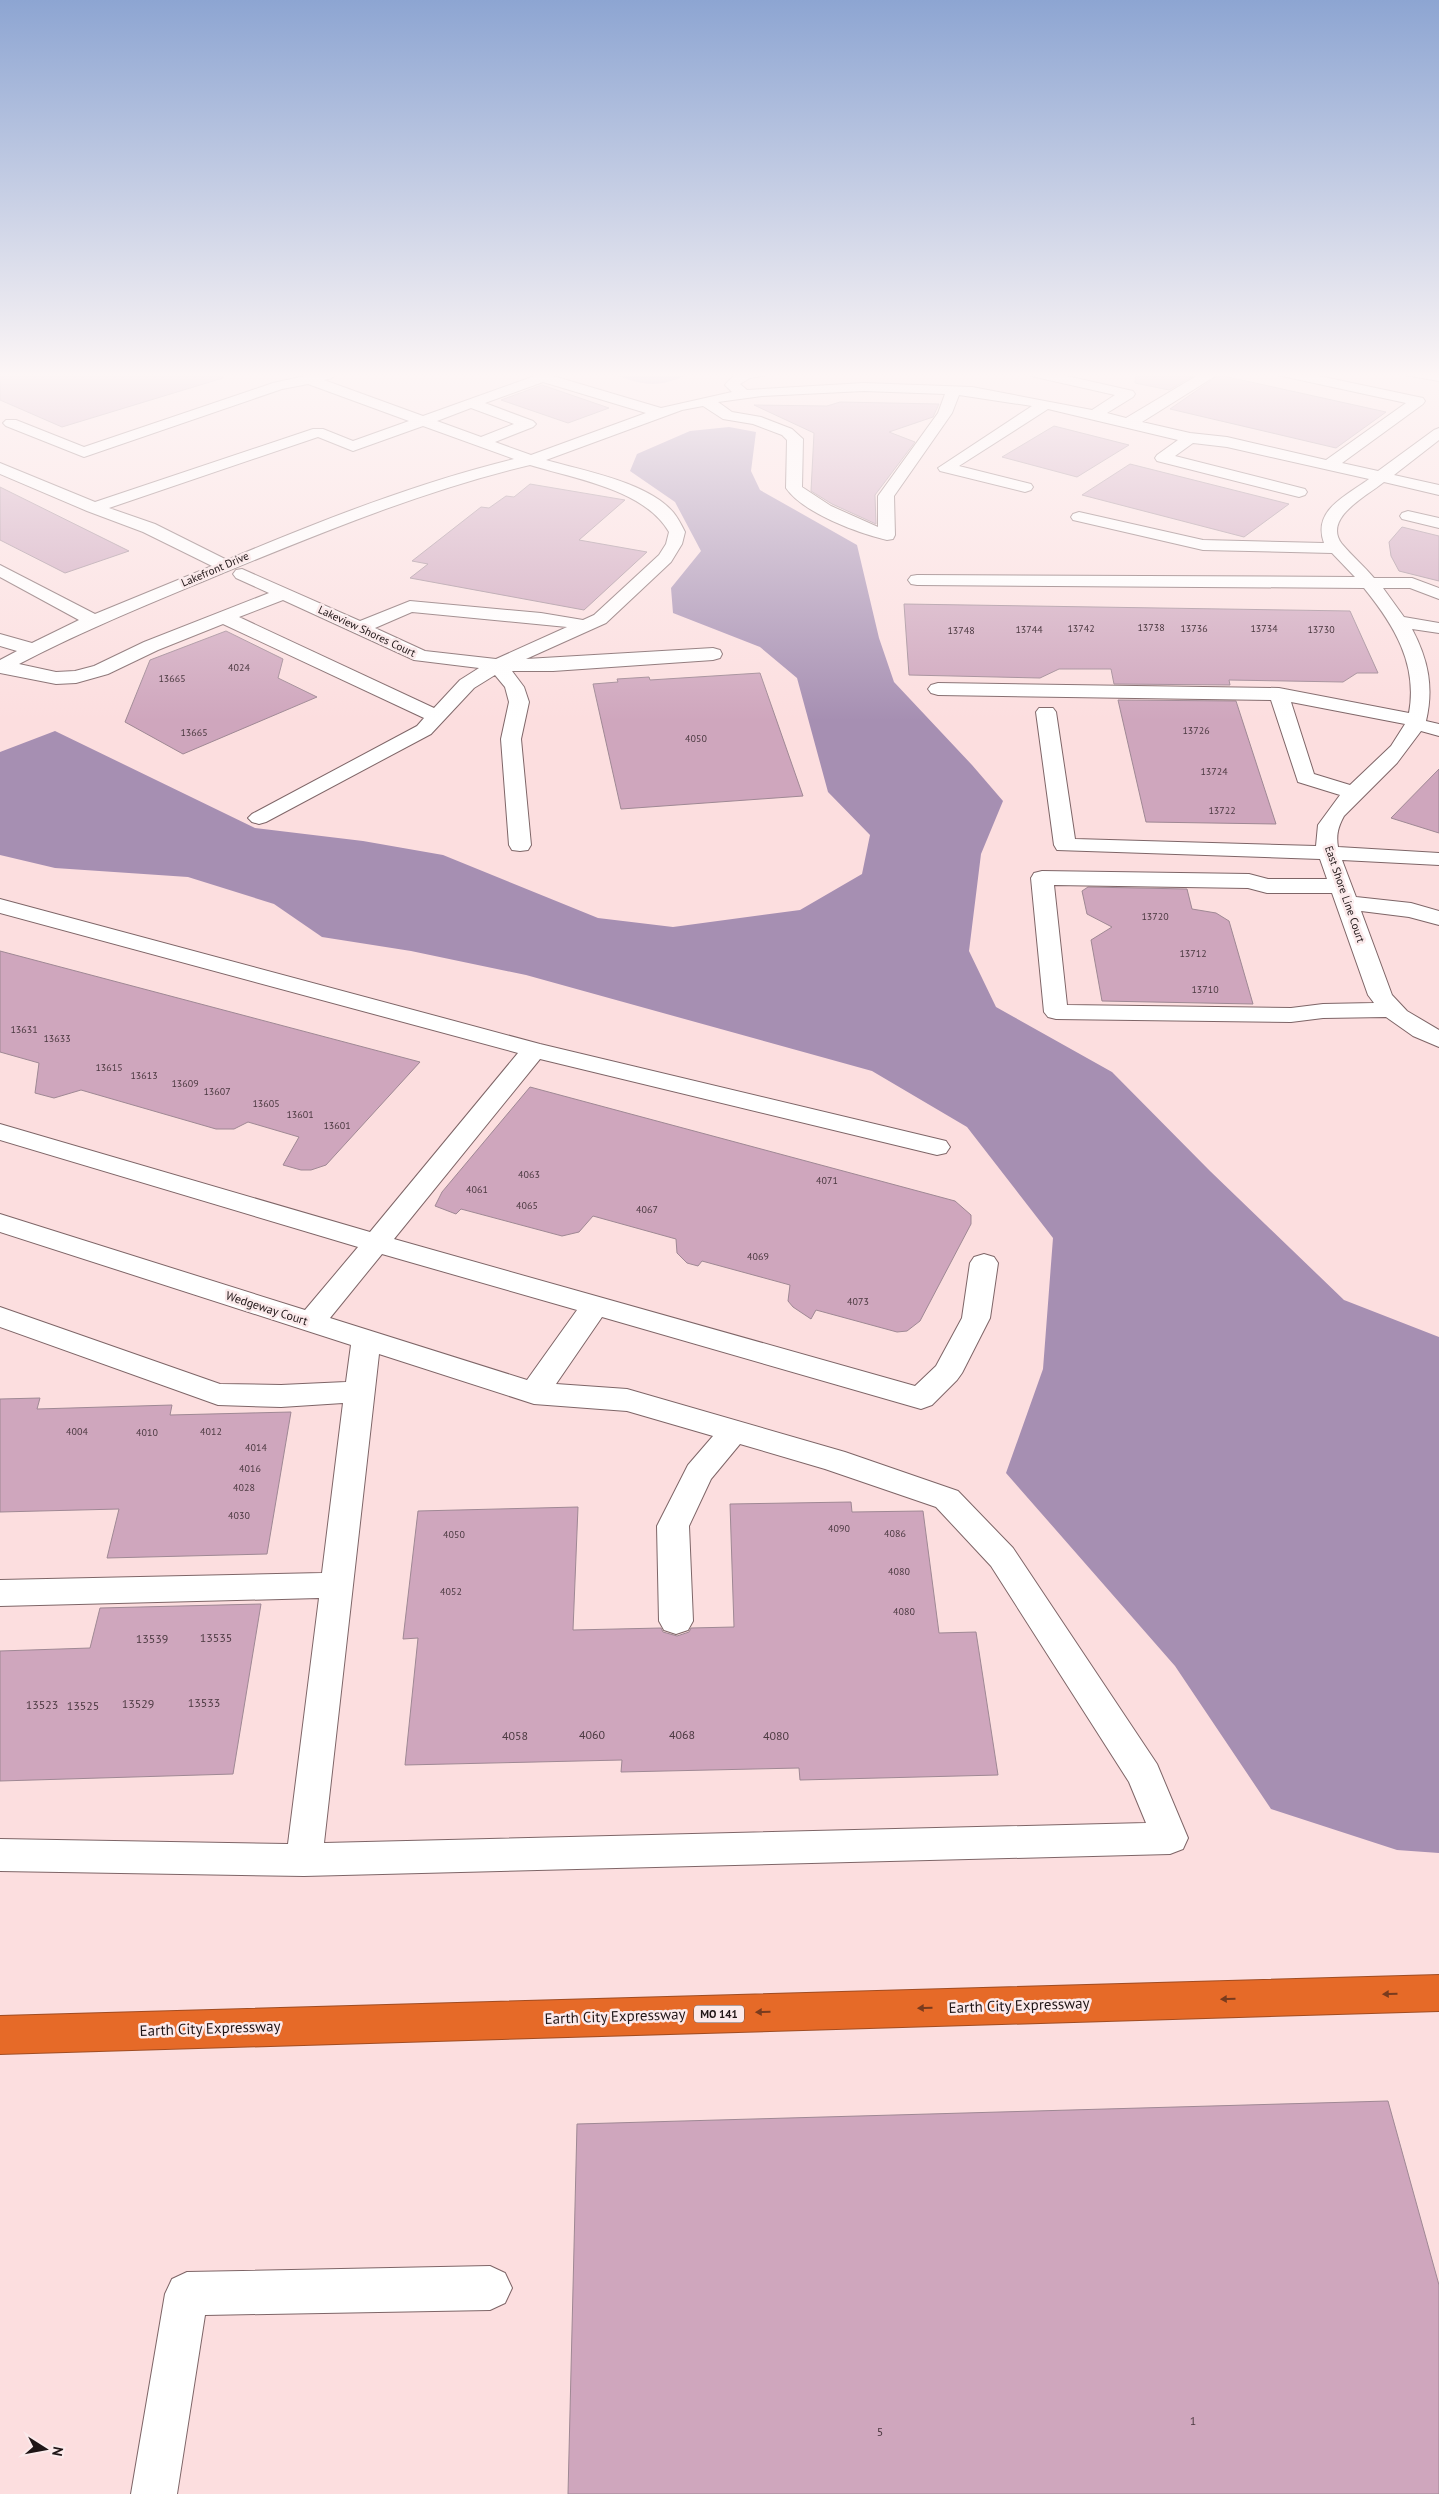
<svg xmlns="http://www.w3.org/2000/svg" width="1439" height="2494" font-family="'PT Sans',sans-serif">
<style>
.built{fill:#fcdedf}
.water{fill:#a68fb2}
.building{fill:#cfa6bd;stroke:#9f8894}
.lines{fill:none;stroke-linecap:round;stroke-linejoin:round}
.minor-casing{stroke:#7e6567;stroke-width:2}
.highway-casing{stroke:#a04c22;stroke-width:2}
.minor{fill:#fff;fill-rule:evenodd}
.highway{fill:#e66a28;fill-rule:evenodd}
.oneway{fill:#793b1e}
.labels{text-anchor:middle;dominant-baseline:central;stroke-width:5;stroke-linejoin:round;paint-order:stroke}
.number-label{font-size:10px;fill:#4b3940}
.far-street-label{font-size:11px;fill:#1f1516;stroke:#fbeaeb}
.shield{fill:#fbeaeb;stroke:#615556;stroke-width:1}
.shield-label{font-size:11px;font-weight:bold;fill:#1f1516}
.street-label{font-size:12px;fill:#1f1516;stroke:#fbeaeb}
.near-number-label{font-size:12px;fill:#4b3940}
.near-street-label{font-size:15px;fill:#1f1516;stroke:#fbeaeb}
</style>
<rect width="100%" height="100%" fill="#fbeaeb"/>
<path class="built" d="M0,372H1439V2494H0Z"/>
<path class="water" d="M607,372H686L687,375C654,390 640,384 607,372Z
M729,427L756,432L751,471L760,490L857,545L879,638L894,682L972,765L1003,801L981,854L969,951L996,1007L1112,1072L1210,1171L1344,1300L1439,1337V1853L1397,1850L1271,1809L1175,1666L1006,1473L1043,1369L1053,1238L967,1127L872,1071L526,975L411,951L322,937L274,904L188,877L55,868L0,855V752L55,731L255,828L363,841L443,855L598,918L673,927L800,910L862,874L870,835L828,792L797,678L760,647L673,613L671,588L701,551L675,502L630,471L637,454L690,431Z"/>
<path class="building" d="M0,372H222L223,378L62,427L0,400Z
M1136,372H1200L1169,390L1135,383Z
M1219,375L1386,412L1336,448L1170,409Z
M542,385L609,408L568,423L501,400Z
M840,402L939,404L933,417L889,432L915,442L875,495L876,524L832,504L811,491L814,433L754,405L827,406Z
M1054,426L1129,445L1077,477L1002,457Z
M1130,464L1289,504L1244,537L1082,495Z
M530,484L625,500L579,540L647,552L584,610L410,578L428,564L412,561L481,507L489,508L506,496L514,497Z
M0,487L129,551L65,573L0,540Z
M1402,527L1439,536V581L1399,571L1391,556L1389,542Z
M904,604L1350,611L1378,673H1357L1343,682L1229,680L1230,685L1114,684L1111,669H1059L1040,678L909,675Z
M226,631L283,659L278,678L317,697L183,754L125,722L150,660Z
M760,673L803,796L621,809L593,684L618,682L617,679L649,677L650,680Z
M1118,700L1236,701L1276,824L1146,822Z
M1439,769V833L1391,818Z
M1088,887L1187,889L1192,909L1216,913L1229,921L1253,1004L1102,1001L1091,940L1112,927L1087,914L1082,891Z
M0,951L420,1062L326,1165L311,1170H301L283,1165L299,1137L248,1122L234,1129H216L81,1090L54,1098L35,1093L39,1063L0,1052Z
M530,1087L955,1201L971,1215V1224L920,1321L907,1331L897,1332L816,1310L811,1319L793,1307L788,1301L790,1285L702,1261L698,1266L687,1263L677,1253L676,1239L593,1216L579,1232L562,1236L461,1209L456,1214L435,1206L442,1192Z
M40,1398L37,1409L172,1405L170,1415L291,1412L267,1554L107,1558L119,1509L0,1512V1399Z
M851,1502L852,1512L923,1511L939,1633L976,1632L998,1775L800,1780L799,1768L621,1772L622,1760L405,1765L418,1638L403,1639L418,1511L578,1507L573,1630L661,1628L663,1632L677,1636L689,1632L691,1628L734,1627L730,1504Z
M261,1604L233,1774L0,1781V1651L90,1648L100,1608Z
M1388,2101L1439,2285V2494H568L577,2124Z"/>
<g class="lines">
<g class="minor-casing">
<path id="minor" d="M323,372H332L334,375L332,378L324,380L423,416L543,373L661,408L732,392L725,385C736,369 752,370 769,372L767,375L750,378L740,384L747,390L864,383L972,387L1092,410L1115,395L1031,376L1029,373L1049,372L1133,391L1135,394L1133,397L1107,413L1126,418L1203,372H1219L1217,375L1142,422L1190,433L1227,437L1326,460L1406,403L1282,376L1277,375L1275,372H1300L1423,398L1425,401L1423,404L1342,463L1378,471L1434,430L1439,428V440L1394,475L1439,485V495L1384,482C1367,496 1322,518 1342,544C1352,556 1364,566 1374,578H1412L1439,588V599L1410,588H1383L1404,617L1439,623V633L1412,629C1428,659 1434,687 1426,721L1439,724V736L1421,731L1397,763L1344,816C1338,827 1336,835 1338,847L1439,853V865L1342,860L1356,897L1411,903L1439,911V925L1409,917L1361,911L1392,995L1407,1011L1439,1030V1047L1413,1036L1386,1017L1323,1018L1291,1022L1056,1019L1048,1017L1044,1012L1031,878L1034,873L1042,871L1249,874L1268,879H1327L1320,859L1057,850L1054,845L1036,712L1039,708H1053L1056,712L1075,839L1316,846L1318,825L1340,795L1298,782L1271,700L938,695L931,693L928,689L931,685L938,683L1279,688L1409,713C1418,664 1394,625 1364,588L917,585L911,584L908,580L911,576L917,575L1355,577L1332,553L1203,550L1073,520L1071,517L1073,514L1079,512L1203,540L1324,543C1312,510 1346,496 1369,479L1227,447L1193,443L1175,456L1305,489L1307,492L1305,495L1299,497L1157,461L1155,458L1157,455L1178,440L1048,409L959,466L1031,484L1033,487L1031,490L1025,492L940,471L938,468L1032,406L959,395L952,413L894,496L895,535L893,539L887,540C858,533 803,513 786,488L787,440L782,435L753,424L723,419L703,406L682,410L546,460C584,471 647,482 673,512C678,518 682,526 685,532L682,544L671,562L606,623L526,659L713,648L720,650L722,654L720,658L713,660L553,671H512L524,687L529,702L521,739L531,845L528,850L520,851L512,850L509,845L501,739L509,702L505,687L495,675L474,688L431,734L266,822L259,824L252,822L248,818L252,814L417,726L424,718L223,624L158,650L108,674L76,683L56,684L0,673V660L17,651L0,646V634L32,643L79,620L0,577V565L95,614L212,566L143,532L87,511L0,474V463L95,502L313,429H323L353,441L409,421L308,384L282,389L84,457L6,426L3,423L6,420H16L84,447L273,383ZM543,382L646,413L531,455L495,442L533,427L536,424L533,421L485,403ZM864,391L945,394L938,413L878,496V527L831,506L802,487L803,439L792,429L761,417L732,412L718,402L762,396ZM471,408L514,424L481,437L437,421ZM423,426L514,459C416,483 320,521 227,560L155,524L109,508L318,437L353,451ZM530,465C575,479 644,489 669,532L666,544L659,555L594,615L583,620L541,613L410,601L360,621L242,569L236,570L233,574L236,578L269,593L144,642L94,666L75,671L56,672L19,664C86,629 154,602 223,573C323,532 425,490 530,465ZM283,600L414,660L479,668L460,680L434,708L239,617ZM412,612L567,627L496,659L425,651L375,628ZM1291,702L1405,724L1391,746L1350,785L1314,774ZM1054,885L1248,888L1267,893H1332L1368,995L1374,1003L1323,1004L1291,1008L1067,1005Z
M1403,372L1439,373V381L1405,375Z
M1408,511L1439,518V528L1402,519L1400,516L1402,513Z
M0,899L540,1044L946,1141L950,1147L946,1153L937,1155L540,1059L394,1239L915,1386L936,1366L962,1318L970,1263L974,1257L984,1254L994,1257L998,1263L990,1318L962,1373L957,1380L932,1405L921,1409L602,1317L556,1384L627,1389L845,1452L958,1491L1013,1548L1157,1764L1188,1838L1183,1849L1170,1854L304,1876L0,1871V1839L288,1844L319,1598L0,1606V1580L322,1573L343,1403L281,1407L218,1405L0,1327V1307L220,1384L281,1385L346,1382L351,1345L0,1232V1214L305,1310L358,1247L0,1140V1124L370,1232L518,1053L0,913ZM382,1254L577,1310L527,1380L330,1318ZM379,1354L534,1404L627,1411L713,1436L688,1465L657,1526L659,1621L664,1630L676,1634L688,1630L693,1621L689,1526L711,1479L740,1444L825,1469L936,1507L991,1566L1129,1782L1146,1823L324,1843Z
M490,2266L505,2273L512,2288L505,2303L490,2310L205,2315L177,2494H131L165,2294L172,2279L187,2272Z"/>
</g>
<g class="highway-casing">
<path id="highway" d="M1439,1975V2011L0,2054V2016Z"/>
</g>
<use href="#minor" class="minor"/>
<use href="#highway" class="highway"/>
</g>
<defs><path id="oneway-solid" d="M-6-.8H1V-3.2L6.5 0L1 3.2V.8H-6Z" transform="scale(1.25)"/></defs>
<g class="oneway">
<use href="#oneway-solid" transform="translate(1390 1994) rotate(178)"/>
<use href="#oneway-solid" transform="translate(1228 1999) rotate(178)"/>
<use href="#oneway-solid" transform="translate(925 2008) rotate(178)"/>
<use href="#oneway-solid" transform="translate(763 2012) rotate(179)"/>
</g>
<linearGradient id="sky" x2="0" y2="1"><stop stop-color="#8da5d2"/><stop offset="0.52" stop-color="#fdf6f6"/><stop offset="1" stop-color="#fdf6f6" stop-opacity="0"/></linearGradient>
<rect width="1439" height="721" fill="url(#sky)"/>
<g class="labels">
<g class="number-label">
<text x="1151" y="627">13738</text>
<text x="1081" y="628">13742</text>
<text x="1194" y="628">13736</text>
<text x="1264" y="628">13734</text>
<text x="1029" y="629">13744</text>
<text x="1321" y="629">13730</text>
<text x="961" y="630">13748</text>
<text x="239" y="667">4024</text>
<text x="172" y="678">13665</text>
<text x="1196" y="730">13726</text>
<text x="194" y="732">13665</text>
<text x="696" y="738">4050</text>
<text x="1214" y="771">13724</text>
<text x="1222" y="810">13722</text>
<text x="1155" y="916">13720</text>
<text x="1193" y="953">13712</text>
<text x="1205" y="989">13710</text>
<text x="24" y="1029">13631</text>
<text x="57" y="1038">13633</text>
<text x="109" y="1067">13615</text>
<text x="144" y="1075">13613</text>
<text x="185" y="1083">13609</text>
<text x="217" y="1091">13607</text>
<text x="266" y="1103">13605</text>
<text x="300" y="1114">13601</text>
<text x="337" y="1125">13601</text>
<text x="529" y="1174">4063</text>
<text x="827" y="1180">4071</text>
<text x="477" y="1189">4061</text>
<text x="527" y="1205">4065</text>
<text x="647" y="1209">4067</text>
<text x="758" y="1256">4069</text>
<text x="858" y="1301">4073</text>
<text x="77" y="1431">4004</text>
<text x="211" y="1431">4012</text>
<text x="147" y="1432">4010</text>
<text x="256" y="1447">4014</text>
<text x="250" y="1468">4016</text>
<text x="244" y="1487">4028</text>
<text x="239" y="1515">4030</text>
<text x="839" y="1528">4090</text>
<text x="895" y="1533">4086</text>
<text x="454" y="1534">4050</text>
<text x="899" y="1571">4080</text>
<text x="451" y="1591">4052</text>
<text x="904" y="1611">4080</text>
</g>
<g class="far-street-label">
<text transform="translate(215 569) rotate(-23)">Lakefront Drive</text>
<text transform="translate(367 631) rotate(25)">Lakeview Shores Court</text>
<text transform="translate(1345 894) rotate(71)">East Shore Line Court</text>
</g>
<rect class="shield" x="694" y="2005.5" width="50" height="17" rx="4"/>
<g class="shield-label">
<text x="719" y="2014">MO 141</text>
</g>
<g class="street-label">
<text transform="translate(267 1308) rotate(18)">Wedgeway Court</text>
</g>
<g class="near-number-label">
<text x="216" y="1637">13535</text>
<text x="152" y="1638">13539</text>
<text x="204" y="1702">13533</text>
<text x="138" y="1703">13529</text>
<text x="42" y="1704">13523</text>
<text x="83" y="1705">13525</text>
<text x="592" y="1734">4060</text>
<text x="682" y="1734">4068</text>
<text x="515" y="1735">4058</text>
<text x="776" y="1735">4080</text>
<text x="1193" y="2420">1</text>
<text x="880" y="2431">5</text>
</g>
<g class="near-street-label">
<text transform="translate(1019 2005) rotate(-2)">Earth City Expressway</text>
<text transform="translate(615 2016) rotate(-2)">Earth City Expressway</text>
<text transform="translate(210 2028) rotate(-2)">Earth City Expressway</text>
</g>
</g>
<g transform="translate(45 2449) rotate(101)" stroke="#fbeaeb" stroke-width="4" paint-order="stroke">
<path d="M0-4L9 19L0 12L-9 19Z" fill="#1f1516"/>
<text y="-8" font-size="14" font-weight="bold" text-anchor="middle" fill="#1f1516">N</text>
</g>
</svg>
